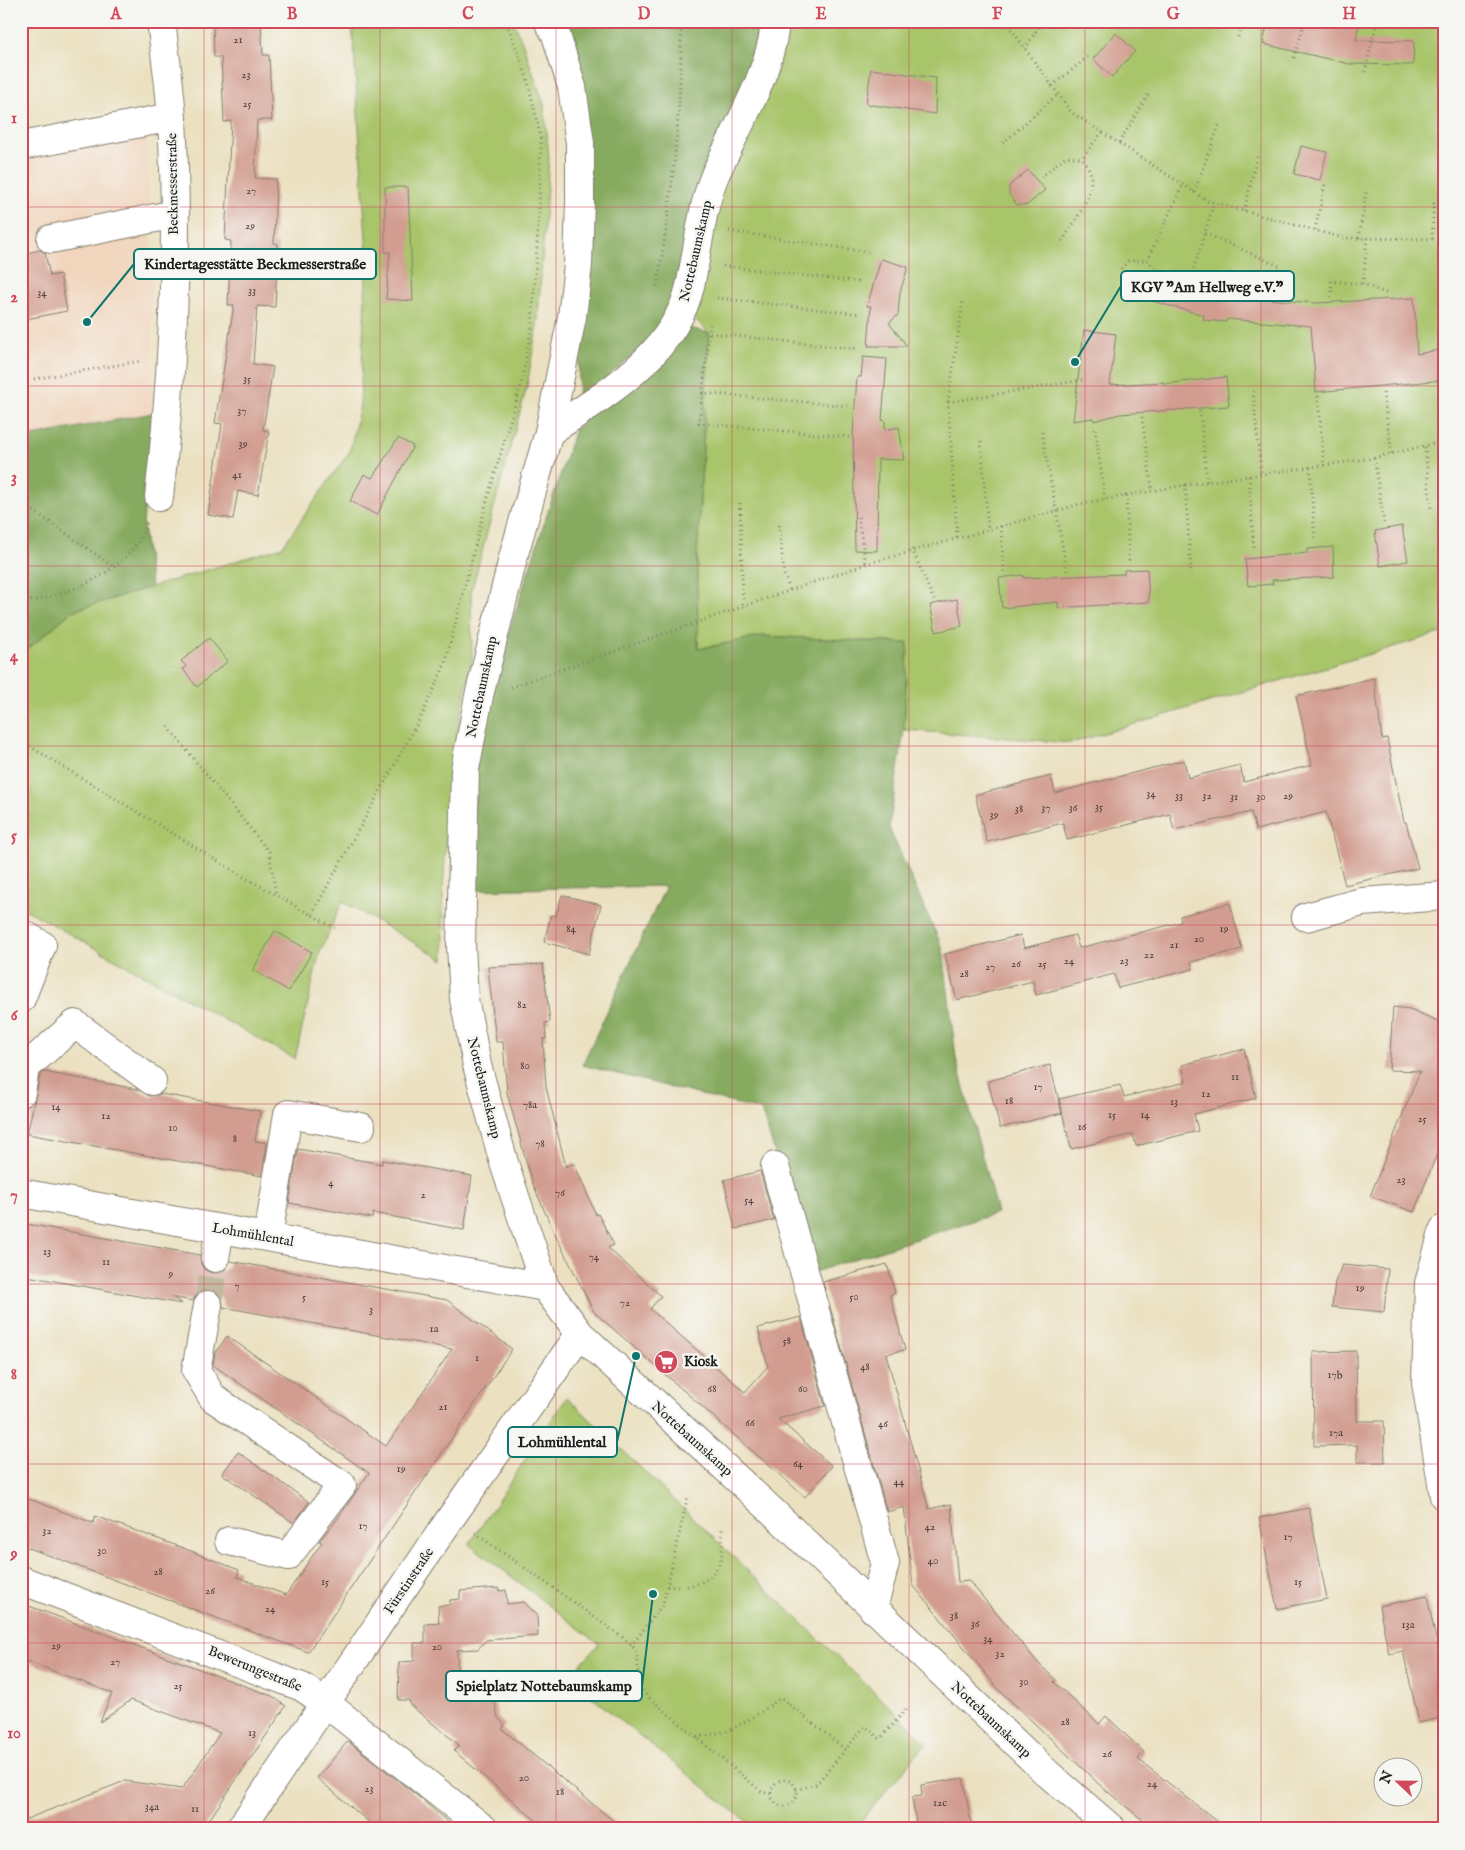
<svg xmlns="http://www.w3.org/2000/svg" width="1465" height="1850" font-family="'IM FELL English',serif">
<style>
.built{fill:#f1d5bd}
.green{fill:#a8c56b;stroke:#627044}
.forest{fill:#86aa5f;stroke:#51633e}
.building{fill:#d29d90}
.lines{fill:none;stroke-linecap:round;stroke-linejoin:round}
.minor-tunnel{stroke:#c2baa0;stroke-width:28;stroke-dasharray:28 14;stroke-linecap:butt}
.minor-casing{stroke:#847e6e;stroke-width:30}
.path{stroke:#847e6e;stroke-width:3;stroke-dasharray:1 4;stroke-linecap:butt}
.minor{stroke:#fff;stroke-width:28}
.grid{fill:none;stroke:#d1495b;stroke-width:1;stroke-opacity:0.55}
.labels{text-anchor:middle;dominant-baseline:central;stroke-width:5;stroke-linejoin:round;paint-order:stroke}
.number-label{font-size:11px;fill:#4a3c39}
.street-label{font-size:14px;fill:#1c1c1c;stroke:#f6f6f2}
.poi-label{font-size:14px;font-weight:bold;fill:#1c1c1c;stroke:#f6f6f2;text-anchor:start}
.leader{fill:none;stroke:#0f766e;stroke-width:2}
.callout-dot{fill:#0f766e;stroke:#f6f6f2;stroke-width:2}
.callout{fill:#f6f6f2;stroke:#0f766e;stroke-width:2}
.callout-label{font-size:15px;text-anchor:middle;font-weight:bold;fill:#1c1c1c}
.neatline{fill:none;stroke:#d1495b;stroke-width:2}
.grid-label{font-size:16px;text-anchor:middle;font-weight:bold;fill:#d1495b}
</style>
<rect width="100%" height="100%" fill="#f6f6f2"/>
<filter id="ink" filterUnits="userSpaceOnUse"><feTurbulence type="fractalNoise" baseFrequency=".02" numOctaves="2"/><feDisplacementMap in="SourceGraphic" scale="10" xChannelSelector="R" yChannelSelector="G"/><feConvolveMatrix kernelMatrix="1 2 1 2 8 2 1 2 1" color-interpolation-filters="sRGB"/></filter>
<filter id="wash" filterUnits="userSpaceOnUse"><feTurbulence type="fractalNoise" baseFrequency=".0096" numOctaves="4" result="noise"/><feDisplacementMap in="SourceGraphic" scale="20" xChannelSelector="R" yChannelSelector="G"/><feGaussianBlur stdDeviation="1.12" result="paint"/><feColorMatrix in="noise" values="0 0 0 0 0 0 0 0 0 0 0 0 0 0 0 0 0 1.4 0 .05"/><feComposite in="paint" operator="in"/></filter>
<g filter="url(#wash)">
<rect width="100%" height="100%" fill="#ebe1c1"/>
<path class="built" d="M146,132L151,231L153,413L21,438V157Z"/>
<path class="green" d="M352,21H512L520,36L544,104L549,157L538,319L527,386L471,592L472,658L451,765L443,890L444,960L345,903L343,900L319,955L295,1059L21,907V655L72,611L282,547L350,451L360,405L367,254Z
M773,21H1444V632L1071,743L904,730L907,643L763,636L698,649L697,559L709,333L683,307Z
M567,1397L927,1743L854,1829H756L568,1678L599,1644L469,1544Z"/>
<path class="forest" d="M551,21H771L677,317L578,402L581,284L586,212Z
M674,324L709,333L697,559L698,649L763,636L908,643L904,730L889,828L943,949L956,1058L997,1213L814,1272L761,1110L582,1065L666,886L471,890L475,773L497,668L575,429Z
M153,413L143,524L151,587L72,611L21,655V438Z"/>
<g id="blocks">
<path class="building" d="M213,21H261L263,55H269L272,120H257L255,178L276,179L274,243L278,244L275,307L257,306L253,364L273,367L263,430L269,431L258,495L238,491L233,519L208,515L222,424L215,423L234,305H228L231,241L225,240L231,121L224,122L221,57H214Z
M1268,21H1342L1359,25L1356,40L1414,41L1413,65L1350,64L1263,44Z
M1116,33L1135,51L1112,77L1093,59Z
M871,69L936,78L935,114L866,104Z
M1301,146L1327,152L1320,180L1294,174Z
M1028,170L1045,190L1027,205H1017L1009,195V186Z
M385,187H408L413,301L386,299L390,252H385Z
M40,250L45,253L50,276L60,274L67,311L21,320V254Z
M881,259L908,267L900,292L898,315L889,323L907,346H868L871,306H867Z
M1155,276L1195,287L1230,291V296L1316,303L1414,298L1417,354L1444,349V380L1316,392L1311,326L1227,319L1226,322L1203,320L1204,315L1148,300Z
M1084,330L1116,334L1110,385L1164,382V384L1226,377L1229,406L1120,414L1094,421L1093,418L1073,421Z
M863,357L887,359L882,420L885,421V430L899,427L904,460L878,459L877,551L855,550L853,433L857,377H861Z
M398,438L413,446L377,515L350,501L364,474L372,478Z
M1402,526L1408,561L1380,566L1375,531Z
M1333,547L1334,577L1272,580L1273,584L1248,586L1245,559L1307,553V549Z
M1147,569L1149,602L1058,608V602L1002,608L999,578L1023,575L1024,578L1124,574V570Z
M957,599L962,626L936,632L930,605Z
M209,638L228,661L197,687L183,669L186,666L181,661Z
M1374,678L1382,739L1387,738L1404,822H1406L1418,868L1345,885L1326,812L1256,830L1251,812L1174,830L1170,814L1067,840L1063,823L987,842L975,795L1051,776L1055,793L1184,760L1188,778L1240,765L1244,782L1312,765L1296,696Z
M562,895L601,905L589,954L544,942L551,915L556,916Z
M1230,903L1242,949L1191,962L1193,969L1118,988L1114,974L1036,995L1033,981L957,1000L945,954L1021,935L1024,948L1075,935L1079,948L1181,922L1180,916Z
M275,931L312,952L289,991L253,970Z
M543,964L550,1022L545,1023L546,1039H543L546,1087L566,1167L574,1163L596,1215L598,1214L614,1245L608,1248L661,1296L650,1309L745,1392L768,1366L758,1328L801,1317L825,1406L778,1419L832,1466L805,1497L594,1312L551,1226L532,1182L507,1093L503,1042H496L488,967Z
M1393,1007L1410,1009L1440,1022L1444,1014V1136L1414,1212L1370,1196L1420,1071L1389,1070Z
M1244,1049L1256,1098L1194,1114L1198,1131L1136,1146L1133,1134L1071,1149L1059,1099L1120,1085L1124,1097L1186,1082L1182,1065Z
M1050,1065L1062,1113L1000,1128L988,1081Z
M44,1072L137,1089L150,1096L161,1094L260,1111L255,1141L267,1143L262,1176L27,1134L40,1076Z
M298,1149L382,1164V1160L472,1176L464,1230L373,1213L372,1218L289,1203Z
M760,1171L774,1220L735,1229L724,1180Z
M21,1223L200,1255L201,1264L205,1270L212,1273L221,1272L227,1268L230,1261L447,1300L512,1349L308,1652L21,1545V1496L93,1523L95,1516L183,1548L239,1570L237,1577L286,1595L322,1542L319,1541L336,1521L369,1473L213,1365L215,1353L227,1336L386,1446L452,1349L223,1307L222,1299L218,1293L210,1290H202L196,1295L193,1301L172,1297L182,1304L21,1275Z
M887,1264L895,1293L890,1295L905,1350L886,1354L929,1509L951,1504L958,1582L969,1581L1039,1664L1056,1680L1054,1682L1099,1724L1106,1716L1144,1752L1138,1759L1227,1829H1155L1145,1822L1103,1788L999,1690L913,1585L904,1507L887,1512L823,1282Z
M1342,1265L1388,1269L1384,1312L1332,1307L1335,1282Z
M1356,1351L1357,1421H1384L1385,1462H1357V1445L1314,1446L1313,1352Z
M238,1452L309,1502L294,1523L222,1474Z
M1309,1508L1327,1599L1277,1609L1259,1518Z
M499,1588V1591L506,1590L507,1604L524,1602L537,1615L538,1636L486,1640L478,1649L457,1650V1686L473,1699L494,1698L498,1718L505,1725L502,1729L623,1829H546L454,1751L459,1745L410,1705L409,1700H398L399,1662L414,1661V1643H425V1624L439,1623L438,1606L450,1605V1600L460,1599V1591Z
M1427,1596L1444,1677V1717L1419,1723L1403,1651L1389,1654L1379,1606Z
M21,1603L272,1696L286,1706L203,1829L132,1827L126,1829H21V1821L125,1781L182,1789L220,1733L131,1700L100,1722L112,1693L21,1659Z
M348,1741L414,1793L456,1829H377L317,1778Z
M963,1778L972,1829H917L912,1797L922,1796L921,1785Z"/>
</g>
</g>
<g filter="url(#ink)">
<use href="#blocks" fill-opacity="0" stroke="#847e6e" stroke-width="1"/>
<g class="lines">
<path class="minor-tunnel" d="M208,1305L215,1258"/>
<g class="minor-casing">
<path id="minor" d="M548,21L556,35L572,87L580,143V201L578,265L572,317L549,432L514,554L479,696L465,769L461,946L464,999L477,1065L504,1163L545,1287L580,1334L770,1509L1047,1773L1112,1829
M21,146L172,117
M51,239L175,214
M549,432C604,395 674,356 690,286C698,252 701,208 715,175C735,130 772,71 775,21
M159,497C173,372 179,245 172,119C170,86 165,54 161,21
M1306,917L1362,902L1444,896
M21,933L42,945L21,999
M21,1093L25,1068L75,1024L152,1081
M775,1166L885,1563L873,1609
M21,1193L545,1287
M1444,1229L1429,1283L1426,1383L1444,1496
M268,1237L288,1114L361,1127
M215,1258L220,1229
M208,1305L196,1370L213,1398L342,1485L288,1556L229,1541
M21,1580L302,1687L327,1704L484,1829
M240,1829L452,1516L580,1334"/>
</g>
<path class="path" d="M1005,21L1071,112L1208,201L1343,238L1444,239
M1418,21L1444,24
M1238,37L1244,21
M1025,49L1042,21
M1294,58L1305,21
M1365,72L1377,21
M1052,86L1089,56
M1003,143L1058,94
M1119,143L1148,95
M1041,177L1066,156L1082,158
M1194,192L1220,123
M1244,211L1258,153
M1315,230L1325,184
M729,231L868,252
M1205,233L1279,266L1277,294
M1359,238L1366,192
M1367,238L1363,284L1388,294
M1432,239L1434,199
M1062,241C1074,223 1092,199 1091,176C1091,170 1085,163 1082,158L1102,132
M1147,260L1183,185
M1147,260L1159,272
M723,266L859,282
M1121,269L1128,261L1147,260
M657,286C672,198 682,111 681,21
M1198,293L1193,271L1214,203
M1332,297L1331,281L1363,284
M717,298L861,314
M710,324L709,333L859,349
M709,333L699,423L849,437
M1443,376L1444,377
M34,379L141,361
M1253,391L1261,474
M702,393L850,406
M1383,393L1392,454
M1318,396L1324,465
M948,402L1083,380
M1200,411L1207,482
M1142,417L1152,490
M1095,429L1105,499
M1042,432L1067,571
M981,441L988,529
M1425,447L1431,509
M1374,458L1384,523
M1310,467L1315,540
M1249,476L1254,551
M1185,485L1191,571
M1126,495L1129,563
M21,502L114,567
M740,503L743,606
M858,517L866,564
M779,525L784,574L790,590
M1001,526L1004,573
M957,537L948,402L963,302
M912,549L934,600
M21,602C66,597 134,571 147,522
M511,687L866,564L1081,504L1185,485L1374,458L1444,441
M168,727L269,852L276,894
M21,741L244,877L335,928
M312,914L422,715L445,664L487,500L522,381L532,323L539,213L541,139L527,77L506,21
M475,1533L621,1636C626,1640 633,1645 635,1651C643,1668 630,1673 647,1696L762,1792L771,1794
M667,1586C689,1589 716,1583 721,1558C723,1548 722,1537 722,1527
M631,1646L663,1604L688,1496
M697,1737L728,1731L752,1718L781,1698L845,1749
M771 1793a13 13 0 1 1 26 0a13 13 0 1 1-26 0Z
M796,1790L816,1784L820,1780L865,1726L880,1739L907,1708"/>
<use href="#minor" class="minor"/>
</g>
</g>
<path class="grid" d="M204,21V1829M380,21V1829M556,21V1829M732,21V1829M909,21V1829M1085,21V1829M1261,21V1829M21,207H1444M21,386H1444M21,566H1444M21,746H1444M21,925H1444M21,1104H1444M21,1284H1444M21,1464H1444M21,1643H1444"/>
<defs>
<g id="supermarket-disc" transform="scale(1.25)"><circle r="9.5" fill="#d1495b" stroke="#f6f6f2"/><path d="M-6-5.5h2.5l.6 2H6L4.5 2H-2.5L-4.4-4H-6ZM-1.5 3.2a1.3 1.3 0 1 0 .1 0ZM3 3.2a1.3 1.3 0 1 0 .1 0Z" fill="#fff"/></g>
</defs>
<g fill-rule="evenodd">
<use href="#supermarket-disc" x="666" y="1362"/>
</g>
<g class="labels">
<g class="number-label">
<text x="238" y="40">21</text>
<text x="246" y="75">23</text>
<text x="247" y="104">25</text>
<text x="251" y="191">27</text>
<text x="250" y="226">29</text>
<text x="252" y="291">33</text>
<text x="42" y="293">34</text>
<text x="247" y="379">35</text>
<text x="242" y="411">37</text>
<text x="243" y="444">39</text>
<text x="237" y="475">41</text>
<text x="1151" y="794">34</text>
<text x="1179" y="796">33</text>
<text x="1207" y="796">32</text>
<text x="1288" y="796">29</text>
<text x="1234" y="797">31</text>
<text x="1261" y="797">30</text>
<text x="1099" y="807">35</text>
<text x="1046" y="808">37</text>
<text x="1073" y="808">36</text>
<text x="1019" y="809">38</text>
<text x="994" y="815">39</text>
<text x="571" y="929">84</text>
<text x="1224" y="929">19</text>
<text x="1199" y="939">20</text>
<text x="1174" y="945">21</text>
<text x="1149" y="955">22</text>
<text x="1069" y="961">24</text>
<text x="1124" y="961">23</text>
<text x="1016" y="964">26</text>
<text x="1042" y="964">25</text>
<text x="990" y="967">27</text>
<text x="964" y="974">28</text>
<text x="522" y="1005">82</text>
<text x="525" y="1066">80</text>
<text x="1235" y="1077">11</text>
<text x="1038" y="1087">17</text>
<text x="1206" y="1094">12</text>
<text x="1009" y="1101">18</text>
<text x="1174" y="1102">13</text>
<text x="530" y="1105">78a</text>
<text x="56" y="1107">14</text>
<text x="1112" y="1115">15</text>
<text x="1145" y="1115">14</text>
<text x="106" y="1116">12</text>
<text x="1422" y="1119">25</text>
<text x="1082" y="1127">16</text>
<text x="173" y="1128">10</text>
<text x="235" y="1139">8</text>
<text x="540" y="1144">78</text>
<text x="1401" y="1180">23</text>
<text x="331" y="1183">4</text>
<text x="560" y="1193">76</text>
<text x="423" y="1195">2</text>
<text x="749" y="1200">54</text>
<text x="47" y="1252">13</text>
<text x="594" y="1257">74</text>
<text x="106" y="1262">11</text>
<text x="171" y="1274">9</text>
<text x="237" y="1286">7</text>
<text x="1360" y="1288">19</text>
<text x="304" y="1297">5</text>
<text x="854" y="1297">50</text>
<text x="625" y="1303">72</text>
<text x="371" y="1310">3</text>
<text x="434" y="1329">1a</text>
<text x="787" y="1341">58</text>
<text x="477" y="1358">1</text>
<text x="865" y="1367">48</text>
<text x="1335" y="1375">17b</text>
<text x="712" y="1389">68</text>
<text x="803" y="1389">60</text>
<text x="443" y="1407">21</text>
<text x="750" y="1423">66</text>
<text x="883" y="1424">46</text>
<text x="1336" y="1433">17a</text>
<text x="798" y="1464">64</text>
<text x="401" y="1469">19</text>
<text x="899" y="1482">44</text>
<text x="363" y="1526">17</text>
<text x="930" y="1527">42</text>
<text x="47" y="1531">32</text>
<text x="1288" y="1537">17</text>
<text x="102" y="1551">30</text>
<text x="933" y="1561">40</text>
<text x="158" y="1572">28</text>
<text x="325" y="1582">15</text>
<text x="1298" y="1582">15</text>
<text x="210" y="1591">26</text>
<text x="270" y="1609">24</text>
<text x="954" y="1616">38</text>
<text x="975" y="1624">36</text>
<text x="1408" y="1625">13a</text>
<text x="988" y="1639">34</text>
<text x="56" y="1646">29</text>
<text x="437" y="1647">20</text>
<text x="1000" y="1654">32</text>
<text x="115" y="1662">27</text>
<text x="1024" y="1682">30</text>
<text x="178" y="1686">25</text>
<text x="1065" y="1722">28</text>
<text x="252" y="1733">13</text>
<text x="1107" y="1754">26</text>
<text x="524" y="1778">20</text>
<text x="1152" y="1784">24</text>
<text x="369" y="1789">23</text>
<text x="560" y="1792">18</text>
<text x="940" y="1803">12c</text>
<text x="152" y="1807">34a</text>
<text x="195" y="1809">11</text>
</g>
<g class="street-label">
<text transform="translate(173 184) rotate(-91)">Beckmesserstraße</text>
<text transform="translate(696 251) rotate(-77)">Nottebaumskamp</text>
<text transform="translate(482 687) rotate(-78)">Nottebaumskamp</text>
<text transform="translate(484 1088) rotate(76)">Nottebaumskamp</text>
<text transform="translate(253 1235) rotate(10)">Lohmühlental</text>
<text transform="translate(692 1439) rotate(42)">Nottebaumskamp</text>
<text transform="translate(409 1581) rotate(-56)">Fürstinstraße</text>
<text transform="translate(255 1669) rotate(22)">Bewerungestraße</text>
<text transform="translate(991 1720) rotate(43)">Nottebaumskamp</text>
</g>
<g class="poi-label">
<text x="684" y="1362">Kiosk</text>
</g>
</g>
<path class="leader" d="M87 322L134 264M1075 362L1121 286M636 1356L617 1442M653 1594L642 1686"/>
<g class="callout-dot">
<circle cx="87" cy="322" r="5"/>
<circle cx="1075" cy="362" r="5"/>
<circle cx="636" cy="1356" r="5"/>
<circle cx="653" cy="1594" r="5"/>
</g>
<g class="callout">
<rect x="134" y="249" width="242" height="30" rx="5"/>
<rect x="1121" y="271" width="173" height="30" rx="5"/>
<rect x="508" y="1427" width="109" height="30" rx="5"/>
<rect x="446" y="1671" width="196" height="30" rx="5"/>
</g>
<g class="callout-label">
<text x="255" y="269">Kindertagesstätte Beckmesserstraße</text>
<text x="1207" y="292">KGV "Am Hellweg e.V."</text>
<text x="562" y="1447">Lohmühlental</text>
<text x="544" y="1691">Spielplatz Nottebaumskamp</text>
</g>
<rect width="1465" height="1850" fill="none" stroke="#f6f6f2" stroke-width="55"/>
<g transform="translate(1398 1782) rotate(292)"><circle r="24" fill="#f6f6f2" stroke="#9f9f9c"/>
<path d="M0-4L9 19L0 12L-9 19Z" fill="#d1495b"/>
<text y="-8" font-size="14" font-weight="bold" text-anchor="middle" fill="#1c1c1c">N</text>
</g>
<rect x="28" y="28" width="1410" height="1794" class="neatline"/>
<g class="grid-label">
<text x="116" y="19">A</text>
<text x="292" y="19">B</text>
<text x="468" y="19">C</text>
<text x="644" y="19">D</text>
<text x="821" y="19">E</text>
<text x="997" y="19">F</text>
<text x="1173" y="19">G</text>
<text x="1349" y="19">H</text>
<text x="14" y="123">1</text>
<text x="14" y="302">2</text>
<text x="14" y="482">3</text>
<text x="14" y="661">4</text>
<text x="14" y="841">5</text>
<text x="14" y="1020">6</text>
<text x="14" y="1200">7</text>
<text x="14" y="1379">8</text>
<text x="14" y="1559">9</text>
<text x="14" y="1738">10</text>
</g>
</svg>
